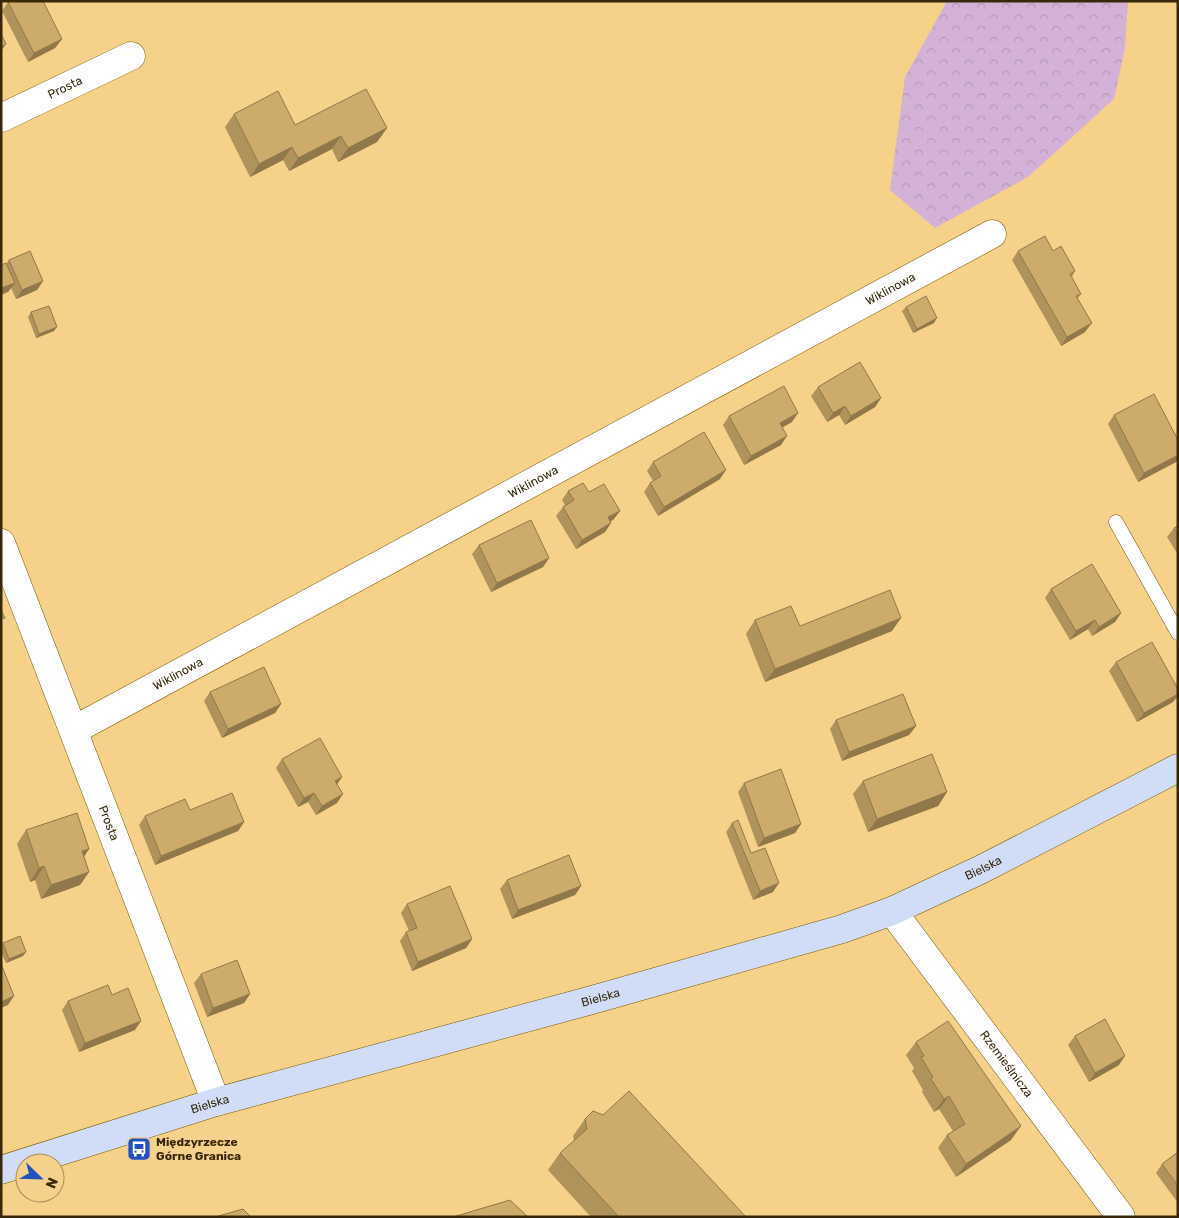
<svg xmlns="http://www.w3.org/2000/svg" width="1179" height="1218" font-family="Rubik,sans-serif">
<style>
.forest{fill:url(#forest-crowns)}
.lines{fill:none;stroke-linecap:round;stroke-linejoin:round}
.lane-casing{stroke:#7a5902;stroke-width:15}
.street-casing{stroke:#7a5902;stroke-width:29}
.secondary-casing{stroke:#7a5902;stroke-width:29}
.lane{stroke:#fff;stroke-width:14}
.street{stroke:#fff;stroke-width:28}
.secondary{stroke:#d1ddf6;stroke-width:28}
.wall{fill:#b0935b}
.shaded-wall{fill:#90784a}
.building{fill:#cdab6a;stroke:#90784a}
.labels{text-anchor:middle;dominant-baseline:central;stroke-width:4.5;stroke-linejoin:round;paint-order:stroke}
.street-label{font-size:12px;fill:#362809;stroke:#f6d189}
.poi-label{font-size:12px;font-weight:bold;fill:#362809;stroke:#f6d189;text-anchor:start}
</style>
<defs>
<pattern id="forest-crowns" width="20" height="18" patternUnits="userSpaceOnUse" patternTransform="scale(1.25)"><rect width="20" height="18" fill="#d4b2d8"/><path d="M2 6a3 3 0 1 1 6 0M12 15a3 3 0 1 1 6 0" fill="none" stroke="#b799b8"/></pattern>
</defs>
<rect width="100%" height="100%" fill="#f6d189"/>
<path class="forest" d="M947,1H1128L1125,48L1114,99L1028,177L935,228L890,190L905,77Z"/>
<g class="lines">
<g class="lane-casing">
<path id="lane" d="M1116,522L1178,633"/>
</g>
<g class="street-casing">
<g id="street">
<path id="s1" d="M1,118L131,56"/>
<path id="s2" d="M1,543L216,1102"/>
<path id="s3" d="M74,730L992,234"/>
<path id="s4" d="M892,911L1121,1217"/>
</g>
</g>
<g class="secondary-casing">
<g id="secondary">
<path id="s5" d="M1,1170L216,1102L592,1000L842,929L892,911L980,870L1178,768"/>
</g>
</g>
<use href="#lane" class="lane"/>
<use href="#street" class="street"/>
<use href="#secondary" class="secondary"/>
</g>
<path class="wall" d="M8,2L62,39L55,48L28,62L2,11Z
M234,114L295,125L387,128L377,142L338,162L332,149L289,171L283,160L250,177L225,127Z
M1018,251H1053L1075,271L1072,277L1081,294L1078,298L1085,332L1061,346L1012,260Z
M9,260L43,281L37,290L16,299L11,288L8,292L6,264Z
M906,307L934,323L913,333L902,311Z
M31,312L54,331L36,338L28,317Z
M818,387L881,398L875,407L845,425L839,415L827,422L811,396Z
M1114,415L1178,440V461L1138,482L1108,424Z
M729,416L792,422L783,427L781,445L744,465L723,425Z
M653,462L720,479L658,516L644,492L650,483L653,481L647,471Z
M568,491L589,492L620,511L613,520L610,521L611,523L605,532L576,549L556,516L563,507L565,505L562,500Z
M1178,526V555L1167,537L1174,528Z
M479,545L549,558L543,567L491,592L472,554Z
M1051,589L1121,613L1115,622L1092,636L1088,629L1070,640L1045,598Z
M755,620L800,626L892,631L765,682L746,634Z
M1116,662L1173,702L1137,722L1109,671Z
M210,692L281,704L275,713L222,738L204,701Z
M836,720L916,726L909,735L842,761L830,729Z
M282,759L342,777L337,784V803L316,815L308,802L298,807L276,768Z
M863,781L947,792L938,806L868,832L853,794Z
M744,783L801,824L795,833L758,847L738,792Z
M145,816L244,822L238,831L155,865L139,825Z
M732,823L751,853L773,892L753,900L726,832Z
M26,830L89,849L84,856L89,872L80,885L41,899L35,880L30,882L17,844Z
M507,880L581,886L575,895L512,919L500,889Z
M407,904L472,939L466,948L412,971L400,941L406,932L409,931L401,913Z
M3,943L23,956L6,963L1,952V946Z
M201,974L250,994L244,1003L207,1017L194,983Z
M112,995L135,1030L79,1052L62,1010L68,1001Z
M1075,1036L1119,1065L1089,1082L1068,1045Z
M916,1042L1011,1140L956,1177L938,1148L947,1135L953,1131L939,1109L934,1112L922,1092L923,1090L912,1071L914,1068L906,1055Z
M585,1119L746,1217H591L548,1170L560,1153L574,1141L573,1136Z
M1178,1152V1203L1156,1173L1162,1164Z"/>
<path class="shaded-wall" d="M62,39L55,48L28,62L34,53Z
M6,44L1,51V47Z
M387,128L377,142L338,162L348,148Z
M341,136L332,149L289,171L298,158Z
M292,147L283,160L250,177L259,164Z
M43,281L37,290L16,299L22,290Z
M15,283L8,292L1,295V288Z
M937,318L934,323L913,333L917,329Z
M1092,323L1085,332L1061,346L1067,337Z
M57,327L54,331L36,338L39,334Z
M881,398L875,407L845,425L851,416Z
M845,406L839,415L827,422L833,413Z
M798,413L792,422L774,432L780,423Z
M787,436L781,445L744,465L751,456Z
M1178,455V461L1138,482L1144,473Z
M726,470L720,479L658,516L664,507Z
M620,511L613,520L602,526L608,517Z
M611,523L605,532L576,549L582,540Z
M549,558L543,567L491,592L497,583Z
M1121,613L1115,622L1092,636L1099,627Z
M901,618L892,631L765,682L775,669Z
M1095,620L1088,629L1070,640L1076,631Z
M1178,694V696L1173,702L1137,722L1144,713Z
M281,704L275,713L222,738L228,729Z
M916,726L909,735L842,761L849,752Z
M342,777L336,786L335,781Z
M947,792L938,806L868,832L877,819Z
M314,793L308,802L298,807L304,798Z
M343,794L337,803L316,815L322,806Z
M244,822L238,831L155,865L161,856Z
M801,824L795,833L758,847L764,838Z
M89,849L80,863L82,851Z
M44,866L35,880L30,882L39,868Z
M89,872L80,885L41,899L51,885Z
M779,883L773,892L753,900L760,891Z
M581,886L575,895L512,919L518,910Z
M472,939L466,948L412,971L418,962Z
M26,952L23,956L6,963L9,959Z
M250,994L244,1003L207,1017L213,1008Z
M14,996L8,1005L1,1008V1002Z
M141,1021L135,1030L79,1052L85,1043Z
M1125,1056L1119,1065L1089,1082L1095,1073Z
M949,1096L939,1109L934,1112L944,1099Z
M1021,1126L1011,1140L956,1177L966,1164Z"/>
<path class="building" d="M9,1H43L62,39L34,53L8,2Z
M1,34L6,44L1,47Z
M366,89L387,128L348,148L341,136L298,158L292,147L259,164L234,114L278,91L295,125Z
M1045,236L1053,251L1061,246L1075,271L1070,274L1081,294L1076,296L1092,323L1067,337L1018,251Z
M30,251L43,281L22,290L9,260Z
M6,263L15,283L1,288V265Z
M926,296L937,318L917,329L906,307Z
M49,306L57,327L39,334L31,312Z
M860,362L881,398L851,416L845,406L833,413L818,387Z
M784,386L798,413L780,423L787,436L751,456L729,416Z
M1154,394L1178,440V455L1144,473L1114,415Z
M704,432L726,470L664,507L650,483L661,476L653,462Z
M583,483L589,492L604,484L620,511L608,517L611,523L582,540L563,507L574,500L568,491Z
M531,520L549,558L497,583L479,545Z
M1178,526V535L1174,528Z
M1092,564L1121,613L1099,627L1095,620L1076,631L1051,589Z
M890,590L901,618L775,669L755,620L791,606L800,626Z
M1,610L5,618L1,619Z
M1152,642L1178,689V694L1144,713L1116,662Z
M264,667L281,704L228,729L210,692Z
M903,694L916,726L849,752L836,720Z
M320,738L342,777L335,781L343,794L322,806L314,793L304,798L282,759Z
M932,754L947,792L877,819L863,781Z
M781,769L801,824L764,838L744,783Z
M232,793L244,822L161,856L145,816L185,799L190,810Z
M77,813L89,849L82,851L89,872L51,885L44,866L39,868L26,830Z
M738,820L751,853L765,848L779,883L760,891L732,823Z
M569,855L581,886L518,910L507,880Z
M450,886L472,939L418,962L406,932L417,928L407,904Z
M20,936L26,952L9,959L3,943Z
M237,960L250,994L213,1008L201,974Z
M1,964L14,996L1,1002Z
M108,985L112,995L128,988L141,1021L85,1043L68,1001Z
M1105,1019L1125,1056L1095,1073L1075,1036Z
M948,1021L1021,1126L966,1164L947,1135L965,1124L949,1096L944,1099L931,1079L933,1077L921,1057L924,1056L916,1042Z
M629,1091L746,1217H619L560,1153L587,1129L585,1119L593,1111L603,1115Z
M1178,1152V1186L1162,1164Z
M510,1200L528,1217H453Z
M243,1209L251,1217H215Z"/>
<defs>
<g id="bus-square" transform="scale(1.25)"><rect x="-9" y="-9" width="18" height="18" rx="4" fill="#2051be" stroke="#f6d189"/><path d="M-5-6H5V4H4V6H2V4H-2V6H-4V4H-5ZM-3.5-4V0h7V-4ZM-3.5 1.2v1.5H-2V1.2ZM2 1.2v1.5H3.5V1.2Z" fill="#fff"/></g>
</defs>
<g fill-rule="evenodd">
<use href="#bus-square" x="139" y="1149"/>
</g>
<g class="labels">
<g class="street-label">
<text stroke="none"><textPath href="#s1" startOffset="71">Prosta</textPath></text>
<text stroke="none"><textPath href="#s3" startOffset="928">Wiklinowa</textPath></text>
<text stroke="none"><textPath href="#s3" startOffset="522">Wiklinowa</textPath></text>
<text stroke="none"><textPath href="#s3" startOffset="118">Wiklinowa</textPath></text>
<text stroke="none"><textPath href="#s2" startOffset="300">Prosta</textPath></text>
<text stroke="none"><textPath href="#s5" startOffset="1029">Bielska</textPath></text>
<text stroke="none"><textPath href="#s5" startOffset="624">Bielska</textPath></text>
<text stroke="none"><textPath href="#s4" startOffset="191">Rzemieślnicza</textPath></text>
<text stroke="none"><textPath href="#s5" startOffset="219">Bielska</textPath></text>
</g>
<g class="poi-label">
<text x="156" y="1142">Międzyrzecze<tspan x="156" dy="14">Górne Granica</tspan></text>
</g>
</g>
<rect width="1179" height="1218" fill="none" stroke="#362809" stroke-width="5"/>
<g transform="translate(40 1178) rotate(113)"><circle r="24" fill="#f6d189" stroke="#a98d56"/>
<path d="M0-4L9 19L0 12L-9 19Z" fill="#2051be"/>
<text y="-8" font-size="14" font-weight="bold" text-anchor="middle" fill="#362809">N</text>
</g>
</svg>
